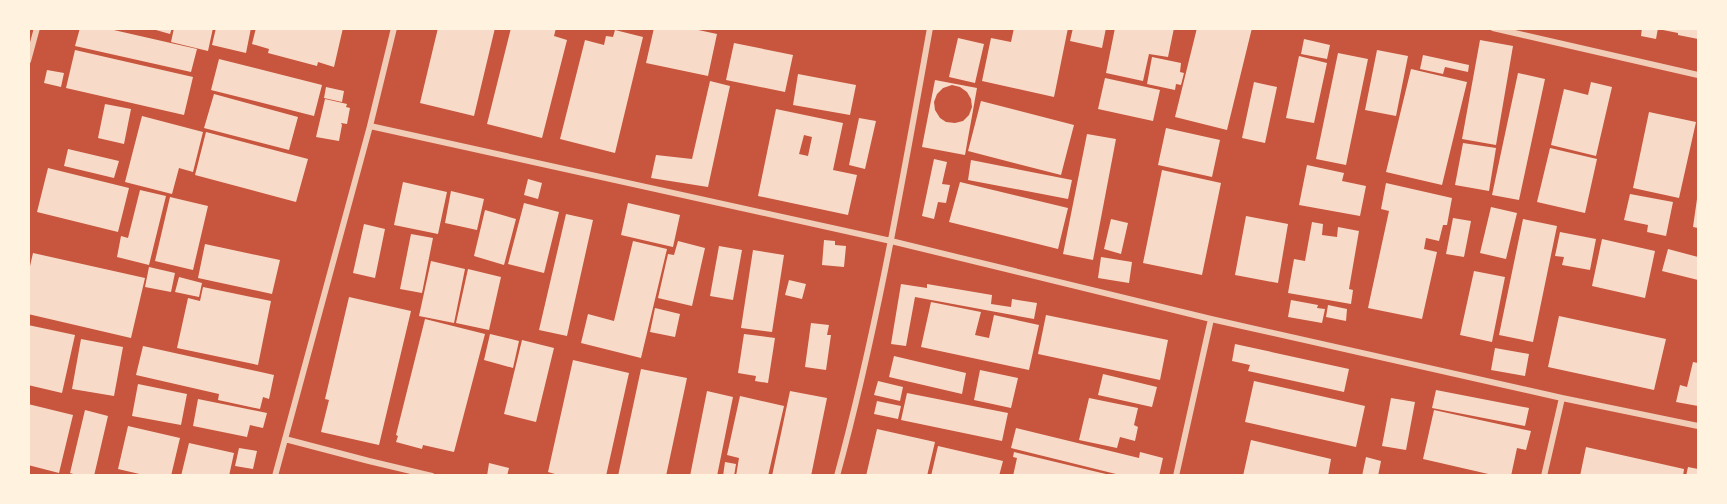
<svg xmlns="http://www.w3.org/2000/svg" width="1727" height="504" font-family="'Work Sans',sans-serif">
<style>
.building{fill:#f7dbc8;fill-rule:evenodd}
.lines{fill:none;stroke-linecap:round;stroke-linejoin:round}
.minor{stroke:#f1ccb7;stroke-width:6}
</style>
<rect width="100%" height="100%" fill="#c8553d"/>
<path class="building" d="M80,28H105L197,49L191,72L75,46Z
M149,28H172L170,34Z
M174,28H213L208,51L171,42Z
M216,28H251L246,53L212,45Z
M256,28H343L334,67L318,62L317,66L268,53L269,49L252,44Z
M438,28H495L474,116L420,103Z
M511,28H556L554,36L567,40L542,138L487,124Z
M654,28H689L717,34L708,76L646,63Z
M1014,28H1068L1054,97L982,81L991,38L1011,42Z
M1073,28H1106L1102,48L1070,41Z
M1115,28H1174L1168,57L1149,54L1143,81L1106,73Z
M1197,28H1252L1227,130L1175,117Z
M1642,28H1658L1656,39L1641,36Z
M1664,28H1698V39L1678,35V33L1663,30Z
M615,30L643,37L615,153L560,139L585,40L604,45L606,36L613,37Z
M958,38L984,44L975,83L949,77Z
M1304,39L1330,45L1327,59L1301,54Z
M1480,40L1513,46L1496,145L1462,139Z
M734,43L793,55L785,92L726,80Z
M75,50L193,77L184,115L66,88Z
M1377,50L1408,56L1396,116L1365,110Z
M1338,53L1368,59L1346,165L1316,159Z
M1423,55L1469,65L1468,72L1445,67L1443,74L1420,69Z
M1299,56L1327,63L1314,123L1286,118Z
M1152,57L1181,63L1180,72L1184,73L1181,85L1176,84L1175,90L1147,84Z
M219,59L322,85L314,116L211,90Z
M1411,69L1467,82L1442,185L1386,172Z
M47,70L64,73L61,87L44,83Z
M1518,73L1545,79L1519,200L1492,195Z
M798,74L856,85L850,115L793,105Z
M1105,78L1160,90L1153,121L1098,109Z
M935,80L977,88L965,155L922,147ZM952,85L960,87L967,92L971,99L972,107L969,115L963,121L955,123L946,122L940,118L935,110L934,102L937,94L943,88Z
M710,81L730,86L708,187L651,178L656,155L692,159Z
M1254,82L1277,87L1265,143L1242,138Z
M1591,82L1612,87L1596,156L1551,145L1564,89L1588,95Z
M326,87L344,91L342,102L324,98Z
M214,94L298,117L289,150L204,128Z
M325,99L347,104L346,107L350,108L347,124L341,123L342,125L339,141L316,137Z
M981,101L1074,125L1061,175L968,151Z
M105,104L131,109L124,144L98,138Z
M776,109L843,123L833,170L857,175L848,215L758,196ZM804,135L812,137L808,156L799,154Z
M1649,112L1696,122L1679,198L1633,188Z
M142,116L203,132L193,172L179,168L172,194L125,182Z
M859,118L876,121L865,169L849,165Z
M1166,128L1220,140L1212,177L1158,165Z
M206,132L308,159L296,202L195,175Z
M1087,134L1116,139L1093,260L1063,254Z
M1463,143L1496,148L1489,191L1455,185Z
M1550,148L1597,159L1585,213L1537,202Z
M68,149L119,161L114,178L64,166Z
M934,159L947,162L942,184L950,185L946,203L938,202L934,219L922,216Z
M971,160L1072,180L1068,199L968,180Z
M1307,165L1344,173L1342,181L1366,186L1360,216L1299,205Z
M48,168L129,188L118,232L37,212Z
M1162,170L1221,183L1202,275L1143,263Z
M528,179L542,183L538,199L524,195Z
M403,182L447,192L438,234L394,225Z
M960,182L1068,208L1058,249L949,222Z
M1386,183L1452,198L1447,225H1443L1439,241L1426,238L1424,249L1437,252L1422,319L1368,308L1389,211L1381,209Z
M140,190L166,196L149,265L117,257L121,236L128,238Z
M451,191L484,199L477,230L445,223Z
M1630,194L1673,202L1666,236L1647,232L1648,225L1624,220Z
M170,197L208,206L193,270L155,261Z
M1697,199L1698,200V228L1693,227Z
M524,203L559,212L544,273L508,264Z
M628,203L680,215L673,247L621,235Z
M1491,207L1517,213L1506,259L1480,253Z
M485,210L516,219L504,265L474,256Z
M566,214L593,220L567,336L539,330Z
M1246,216L1288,224L1278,283L1235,275Z
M1453,218L1471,221L1464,257L1446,254Z
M1111,219L1128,223L1121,254L1104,249Z
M1523,219L1557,226L1533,342L1499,335Z
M1312,222L1323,224L1322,235L1337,237L1338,227L1359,231L1349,289L1353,290L1351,304L1288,293L1294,259L1305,261Z
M364,224L385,229L375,278L353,273Z
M1560,232L1596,239L1590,270L1562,265L1564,257L1555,256Z
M411,234L433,238L422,293L400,289Z
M1602,239L1655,251L1645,298L1592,286Z
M824,240L835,241V245L846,246L844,267L822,265Z
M633,241L667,249L641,358L581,343L588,314L614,321Z
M678,241L705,248L692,306L658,298L668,254L674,255Z
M205,244L280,260L272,294L198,278Z
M719,246L742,250L733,300L710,296Z
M1668,249L1698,257V280L1662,271Z
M753,250L784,255L772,332L741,328Z
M33,253L145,278L131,338L28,314V275Z
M1101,257L1132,262L1129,283L1098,278Z
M431,261L465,269L454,323L419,316Z
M149,267L175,273L171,292L145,287Z
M468,269L501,277L489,330L456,323Z
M1474,271L1505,277L1492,342L1460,335Z
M179,277L202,283L199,297L175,292Z
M789,280L806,284L802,299L785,295Z
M901,284L927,288V284L992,295L991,304L1011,307L1012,299L1037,303L1034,319L915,297L906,346L891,344Z
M203,287L271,301L258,365L177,348L188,298L200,301Z
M349,297L411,311L379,445L321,432L329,400L325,399Z
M1291,300L1318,305L1317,308L1325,309L1322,323L1288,317Z
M931,302L981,312L975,335L989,338L994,315L1039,325L1029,370L921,347Z
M1328,305L1347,309L1346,321L1326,317Z
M655,308L680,314L675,337L650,332Z
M1046,315L1168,340L1160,380L1038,354Z
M1559,316L1666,339L1654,390L1548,367Z
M425,319L485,334L454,452L423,445L422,449L396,442L398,436L396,435Z
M811,323L829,325L827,335H831L826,370L805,367Z
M28,325L75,335L62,393L28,385Z
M490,334L519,341L513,368L484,360Z
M744,334L775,338L768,383L755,381L756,376L738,373Z
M81,339L123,347L114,396L72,389Z
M522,340L554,348L536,422L504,414Z
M1235,344L1349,369L1344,392L1248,371L1250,365L1232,361Z
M143,346L274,375L269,399L263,397L260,409L218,400L219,394L136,375Z
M1495,348L1529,354L1525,376L1491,370Z
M894,356L966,373L962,394L889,377Z
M573,360L629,373L606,476H562L548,472Z
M1693,362L1698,363V406L1676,402L1680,385L1687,387Z
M641,369L687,378L666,476H618Z
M980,370L1018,378L1011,408L974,400Z
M1103,374L1157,387L1152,407L1098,395Z
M878,381L903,387L900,401L874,395Z
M1254,381L1365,406L1356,447L1245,422Z
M138,384L187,394L181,425L132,416Z
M1436,390L1529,408L1525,426L1432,408Z
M707,391L733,397L717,476H690Z
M790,391L827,398L811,476H772Z
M907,393L1008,413L1002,441L901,420Z
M740,396L784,406L768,476H736L739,458L727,455Z
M1089,398L1138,408L1134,425L1138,427L1135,441L1120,437L1117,448L1079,440Z
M1391,398L1415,402L1406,450L1382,446Z
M198,399L267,413L263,428L250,425L247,437L193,426Z
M877,401L901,406L898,419L874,414Z
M28,404L73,415L59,473L28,465Z
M85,410L108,416L94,476H80L70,473Z
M1434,410L1531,431L1526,450L1517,448L1511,476H1497L1423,459Z
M128,426L180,438L171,476H148L118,469Z
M1016,428L1139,458L1140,452L1163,458L1159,476H1124L1011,448Z
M877,429L935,442L927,476H866Z
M1251,440L1331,459L1328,476H1243Z
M189,443L234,453L229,476H181Z
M938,446L1003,461L999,476H931Z
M1586,447L1684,469L1683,476H1580Z
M239,448L257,451L253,469L235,466Z
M1014,452L1110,475V476H1013L1017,458L1013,457Z
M1366,457L1381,461L1378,476H1362Z
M725,462L736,464L734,476H723Z
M489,463L509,468L507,476H487Z
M1688,467L1698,469V476H1686Z"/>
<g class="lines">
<path class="minor" d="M1493,28L1698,75
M28,61L37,28
M370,126L891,241L1211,319L1562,398L1698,426
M285,439L369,461L432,476
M275,476L370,126L394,28
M837,476C877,329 903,178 930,28
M1176,476L1211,319
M1544,476L1562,398"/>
</g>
<rect width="1727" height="504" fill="none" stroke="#fff3e0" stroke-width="60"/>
</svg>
